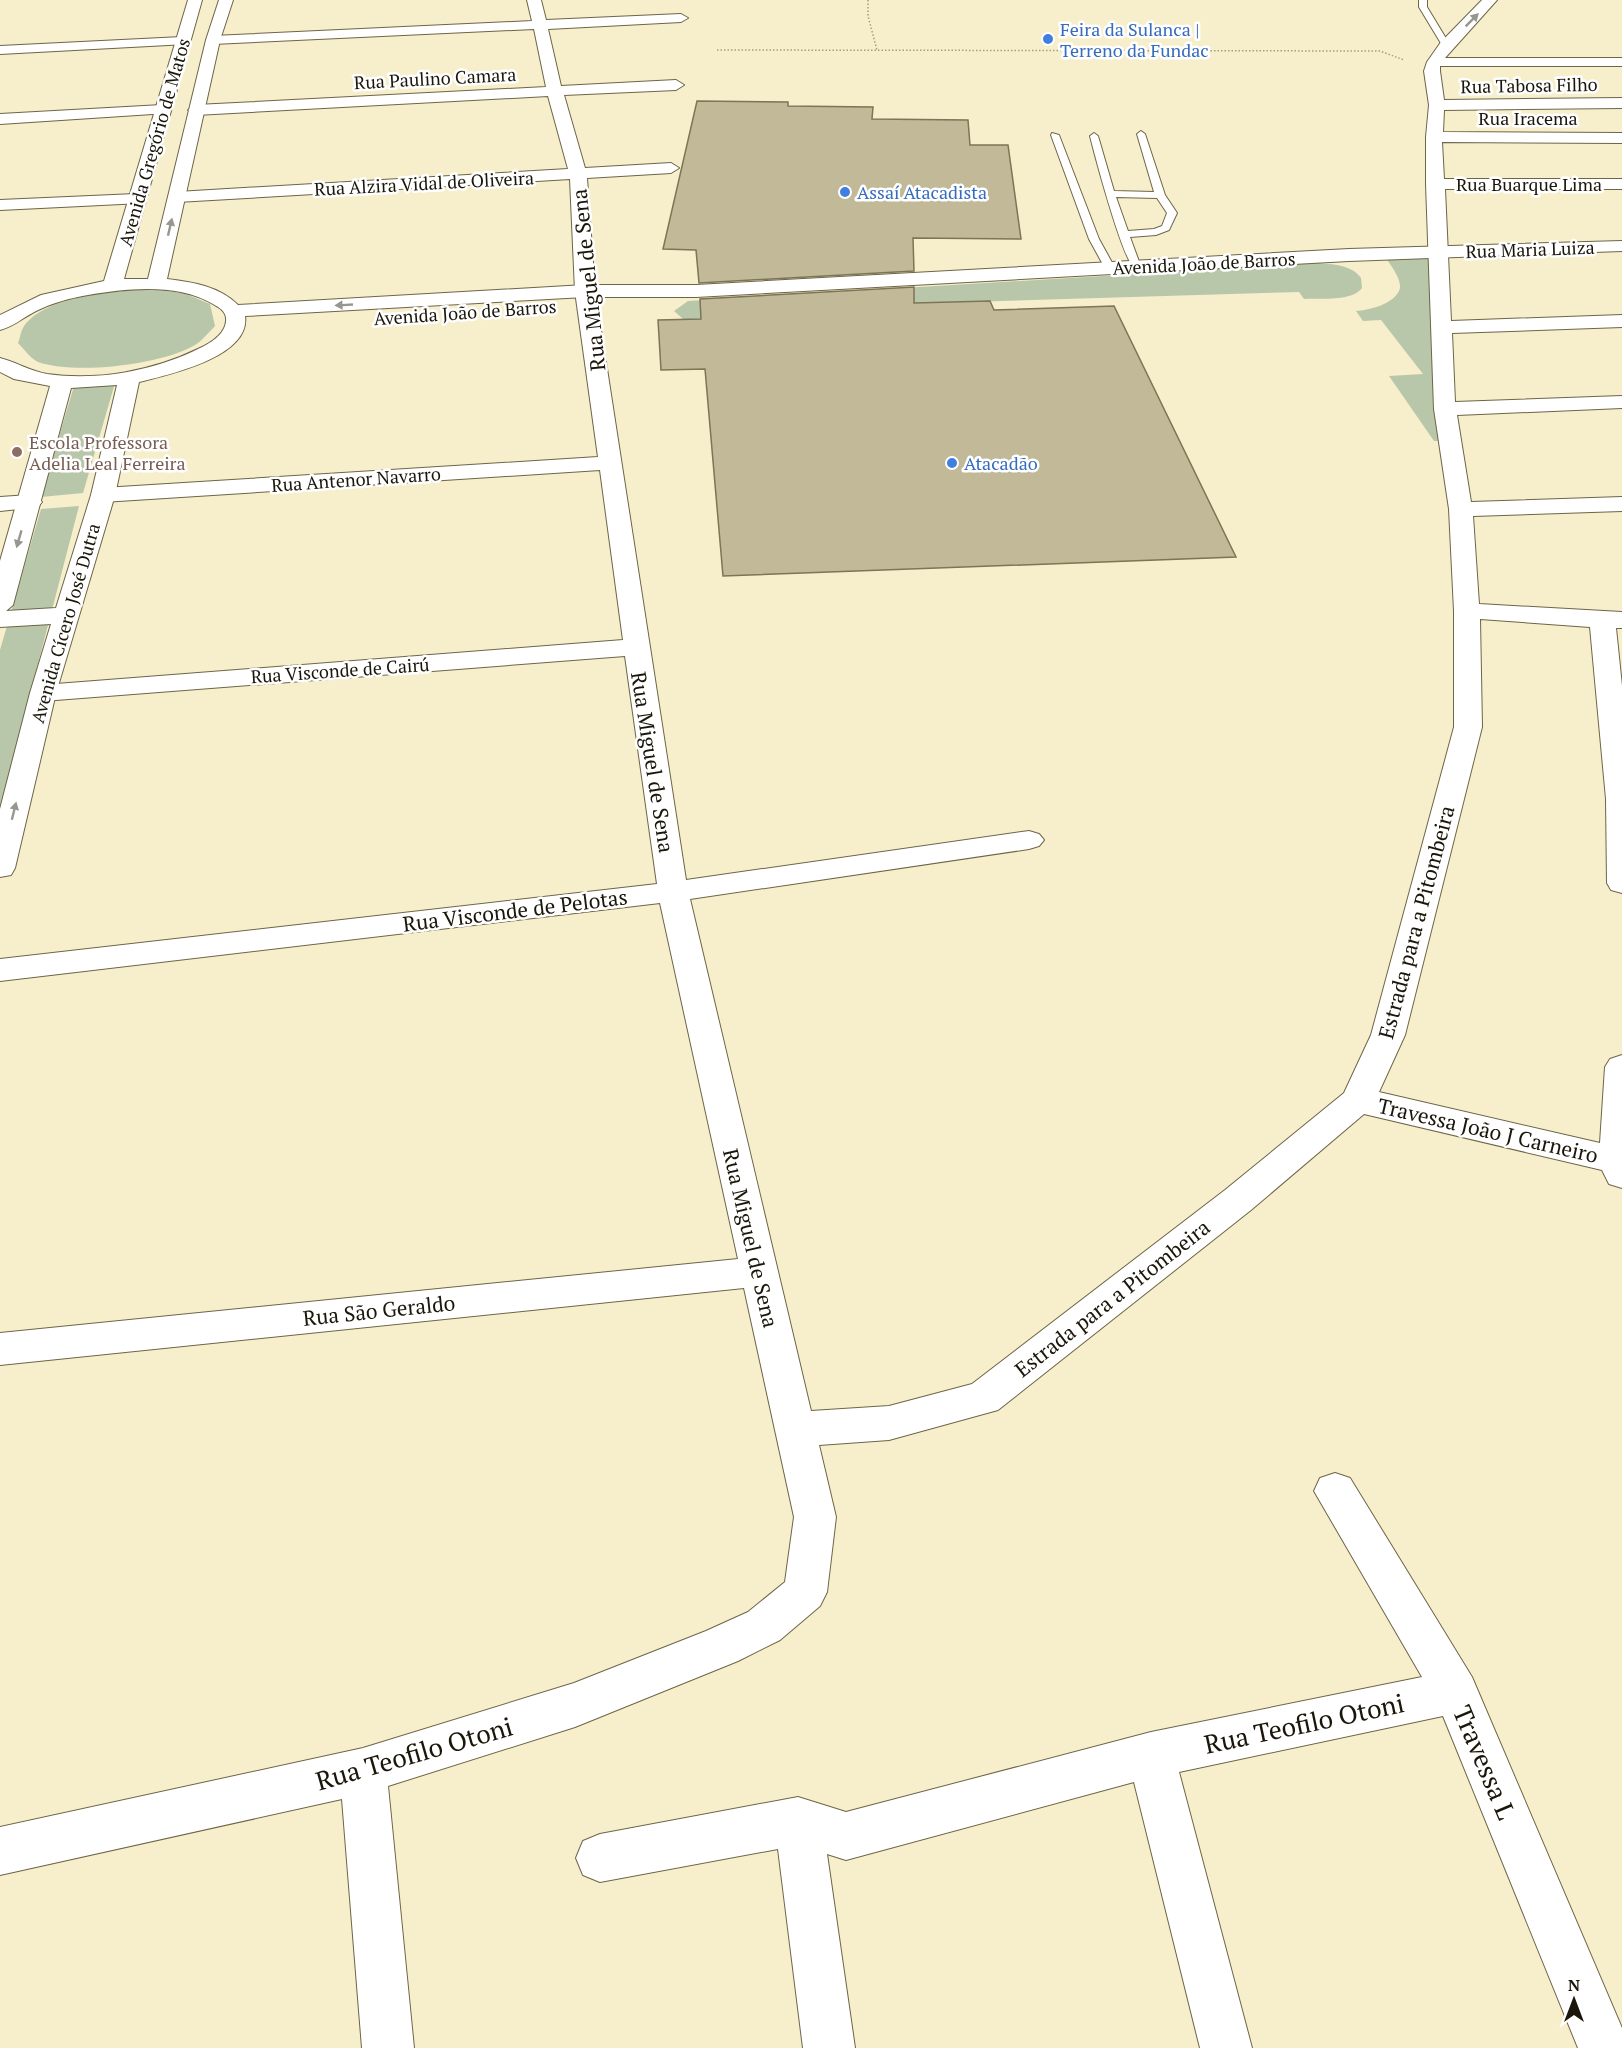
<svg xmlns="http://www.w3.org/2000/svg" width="1622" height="2048" font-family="'PT Serif',serif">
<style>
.green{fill:#b8c7a9}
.building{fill:#c1b998;stroke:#7c7556;stroke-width:1.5}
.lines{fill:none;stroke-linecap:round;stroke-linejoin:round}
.service-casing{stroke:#6d6547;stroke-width:2}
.minor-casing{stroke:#6d6547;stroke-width:2}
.tertiary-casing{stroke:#6d6547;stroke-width:2}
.path{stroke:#a49d83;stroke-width:1.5;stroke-dasharray:1.5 2;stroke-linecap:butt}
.service{fill:#fff;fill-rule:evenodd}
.minor{fill:#fff;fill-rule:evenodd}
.tertiary{fill:#fff;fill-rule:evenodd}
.oneway{fill:#989691}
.shop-dot{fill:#3f7fe0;stroke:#fff;stroke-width:2}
.education-dot{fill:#8d6e63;stroke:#fff;stroke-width:2}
.labels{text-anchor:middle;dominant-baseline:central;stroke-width:5;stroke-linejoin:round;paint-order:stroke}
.far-shop-label{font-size:18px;fill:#366cbe;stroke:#fff;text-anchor:start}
.far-street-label{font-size:18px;fill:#1a160a;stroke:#fff}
.far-education-label{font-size:18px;fill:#785e54;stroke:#fff;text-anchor:start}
.street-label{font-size:21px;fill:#1a160a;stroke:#fff}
.near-street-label{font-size:26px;fill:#1a160a;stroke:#fff}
</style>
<rect width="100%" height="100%" fill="#f7eecc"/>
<path class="green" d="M1421,256L1429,259L1443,441H1434L1389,376L1423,374L1381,320L1363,321L1356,311C1369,310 1396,304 1400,288C1401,278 1391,266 1386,258Z
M1317,263C1332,264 1352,265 1361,278L1362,288C1352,302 1319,298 1304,299L1299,292L701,310V319H683L674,311L688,301Z
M159,289L186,294L210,304L215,326C209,332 202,341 195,345C161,365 75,375 38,362C31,359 24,349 18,343C20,339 20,334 22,330C40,294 125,290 159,289Z
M115,383L83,493L41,497L74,386Z
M79,506L0,810V650L41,509Z"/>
<path class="building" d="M697,101L788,102V106L873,107L872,119L968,120L970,145H1008L1021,239L913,238L914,271L699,283L696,250L663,249Z
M914,287V303L990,301L994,310L1114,306L1236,557L723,576L705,369L661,370L658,320L701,319L700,299Z"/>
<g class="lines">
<g class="service-casing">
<path id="service" d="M1419,0H1427V7L1450,45L1449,47L1442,45L1419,7Z
M1141,131L1145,134L1165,195L1177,213L1169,230L1156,235L1130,237L1141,267L1136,270C1124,265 1095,156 1090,136L1094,133L1098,136L1114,191L1154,192L1137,134ZM1116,197L1157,198L1167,213L1162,226L1154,229L1128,231Z
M1052,133L1059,135L1099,239L1115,268L1114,270H1106L1089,239L1051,135Z"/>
</g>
<g class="minor-casing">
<path id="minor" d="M527,0H541L546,20L681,14L688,18L681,22L548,29L561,86L676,80L684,85L676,90L564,95L585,168L671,163L679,168L671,173L587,178L595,291L686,880L1029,831L1039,834L1044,840L1039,846L1029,849L690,899L811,1411L889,1406L972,1384L1225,1190L1344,1093L1371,1035L1454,727V611L1449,509L1434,409L1426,184V137L1429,105L1424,71L1427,62L1441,42L1482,0H1497L1445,58H1622V66H1440V71L1444,100L1622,98V108L1444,110L1443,132L1622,133V143L1442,142L1444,179H1622V189H1445L1451,321L1622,315V327L1452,333L1455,402L1622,396V408L1457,415L1471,502L1622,497V511L1473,516L1479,604L1622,612V628H1616L1622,686V893L1611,890L1607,883L1606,799L1590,627L1480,619L1482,727L1405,1035L1379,1092L1600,1143L1605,1067L1610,1059L1622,1055V1188L1609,1184L1602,1170L1364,1114L1251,1210L998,1410L889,1440L819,1445L836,1517L827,1592L820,1606L780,1640L738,1661L575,1727L388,1786L414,2048H362L342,1799L0,1875V1827L363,1748L574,1683L706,1631L748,1612L785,1582L794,1517L744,1288L0,1365V1333L738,1259L660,903L0,981V959L657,884L625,656L43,701L34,699L30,693L34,687L43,685L623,640L600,470L103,502L95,500L91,495L95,490L103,488L598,457L575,291L570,179L177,202L171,201L168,197L171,193L177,192L568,169L548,96L196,115L188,110L196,105L546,87L534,29L213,44L206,40L213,36L532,21Z
M182,37L189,41L187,44L0,54V46Z
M162,105L168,107L170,110L168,113L0,124V114Z
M136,194L142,195L145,199L142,203L0,210V200Z
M30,495L38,497L42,502L38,507L0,511V497Z
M1335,1473L1350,1478L1472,1677L1622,2028V2048H1578L1443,1716L1179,1772L1252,2048H1200L1134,1782L846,1860L827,1854L855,2048H803L778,1849L600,1882L583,1875L576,1858L583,1841L600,1834L798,1797L846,1812L1151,1732L1422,1677L1314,1491L1320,1478Z"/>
</g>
<g class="tertiary-casing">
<path id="tertiary" d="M188,0H202L124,279H148L206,40L219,0H233L220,40L167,279C192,282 219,286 238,305L585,285H696L1349,249L1622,241V251L1349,261L696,297H585L245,316C251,357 167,375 139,382L115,495L56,693L15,868L11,875L0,877V809L30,693L51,624L0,627V561L50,386L14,379L0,372V358C16,362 30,371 47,374C98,381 153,371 198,349C209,344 225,335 226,321C227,312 220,308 213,304C178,283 128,288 88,295C70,298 52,303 36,311C24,317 13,327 0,330V315L41,295L104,281ZM117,385L91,495L56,608L6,611L13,605L71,388Z"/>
</g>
<path class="path" d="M868,0V16L877,50
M717,50L1380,51L1404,60"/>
<use href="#service" class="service"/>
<use href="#minor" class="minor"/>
<use href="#tertiary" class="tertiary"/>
</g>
<defs><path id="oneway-solid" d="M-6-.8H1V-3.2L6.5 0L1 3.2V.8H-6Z" transform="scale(1.5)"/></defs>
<g class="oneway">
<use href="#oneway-solid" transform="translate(1472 20) rotate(-45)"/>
<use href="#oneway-solid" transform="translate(170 227) rotate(-77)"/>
<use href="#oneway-solid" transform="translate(344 305) rotate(177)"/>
<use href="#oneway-solid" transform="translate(19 539) rotate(106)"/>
<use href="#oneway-solid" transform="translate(14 811) rotate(-76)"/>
</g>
<g class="shop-dot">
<circle cx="1048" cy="39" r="6"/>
<circle cx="845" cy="192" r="6"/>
<circle cx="952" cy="463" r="6"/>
</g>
<circle class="education-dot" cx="17" cy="452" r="6"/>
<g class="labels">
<g class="far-shop-label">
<text x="1060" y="29">Feira da Sulanca |<tspan x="1060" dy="21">Terreno da Fundac</tspan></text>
<text x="857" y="192">Assaí Atacadista</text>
<text x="964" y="463">Atacadão</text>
</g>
<g class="far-street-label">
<text transform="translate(435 78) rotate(-3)">Rua Paulino Camara</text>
<text transform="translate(1529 85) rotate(-1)">Rua Tabosa Filho</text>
<text x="1528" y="118">Rua Iracema</text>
<text transform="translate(154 142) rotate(-74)">Avenida Gregório de Matos</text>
<text transform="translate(424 183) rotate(-3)">Rua Alzira Vidal de Oliveira</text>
<text x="1529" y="184">Rua Buarque Lima</text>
<text transform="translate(1530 249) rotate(-2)">Rua Maria Luiza</text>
<text transform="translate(1204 263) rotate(-3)">Avenida João de Barros</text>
<text transform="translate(465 312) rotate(-4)">Avenida João de Barros</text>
<text transform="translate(356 479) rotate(-4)">Rua Antenor Navarro</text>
<text transform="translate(65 623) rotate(-74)">Avenida Cícero José Dutra</text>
<text transform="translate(340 670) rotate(-4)">Rua Visconde de Cairú</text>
</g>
<g class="far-education-label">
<text x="29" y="442">Escola Professora<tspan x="29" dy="21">Adelia Leal Ferreira</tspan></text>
</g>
<g class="street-label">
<text transform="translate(588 280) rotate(-96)">Rua Miguel de Sena</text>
<text transform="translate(653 762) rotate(81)">Rua Miguel de Sena</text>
<text transform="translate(515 910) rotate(-7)">Rua Visconde de Pelotas</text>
<text transform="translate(1416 922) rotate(-75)">Estrada para a Pitombeira</text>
<text transform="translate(1488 1130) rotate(13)">Travessa João J Carneiro</text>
<text transform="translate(751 1238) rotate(77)">Rua Miguel de Sena</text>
<text transform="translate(1112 1298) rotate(-38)">Estrada para a Pitombeira</text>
<text transform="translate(379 1310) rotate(-6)">Rua São Geraldo</text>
</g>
<g class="near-street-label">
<text transform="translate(1304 1723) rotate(-12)">Rua Teofilo Otoni</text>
<text transform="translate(414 1753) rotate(-16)">Rua Teofilo Otoni</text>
<text transform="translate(1485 1762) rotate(67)">Travessa L</text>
</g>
</g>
<g transform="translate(1574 2000)" stroke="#ffffff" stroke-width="4.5" paint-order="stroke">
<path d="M0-4.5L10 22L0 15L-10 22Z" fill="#1a160a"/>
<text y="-9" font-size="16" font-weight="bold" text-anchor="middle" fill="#1a160a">N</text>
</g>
</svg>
